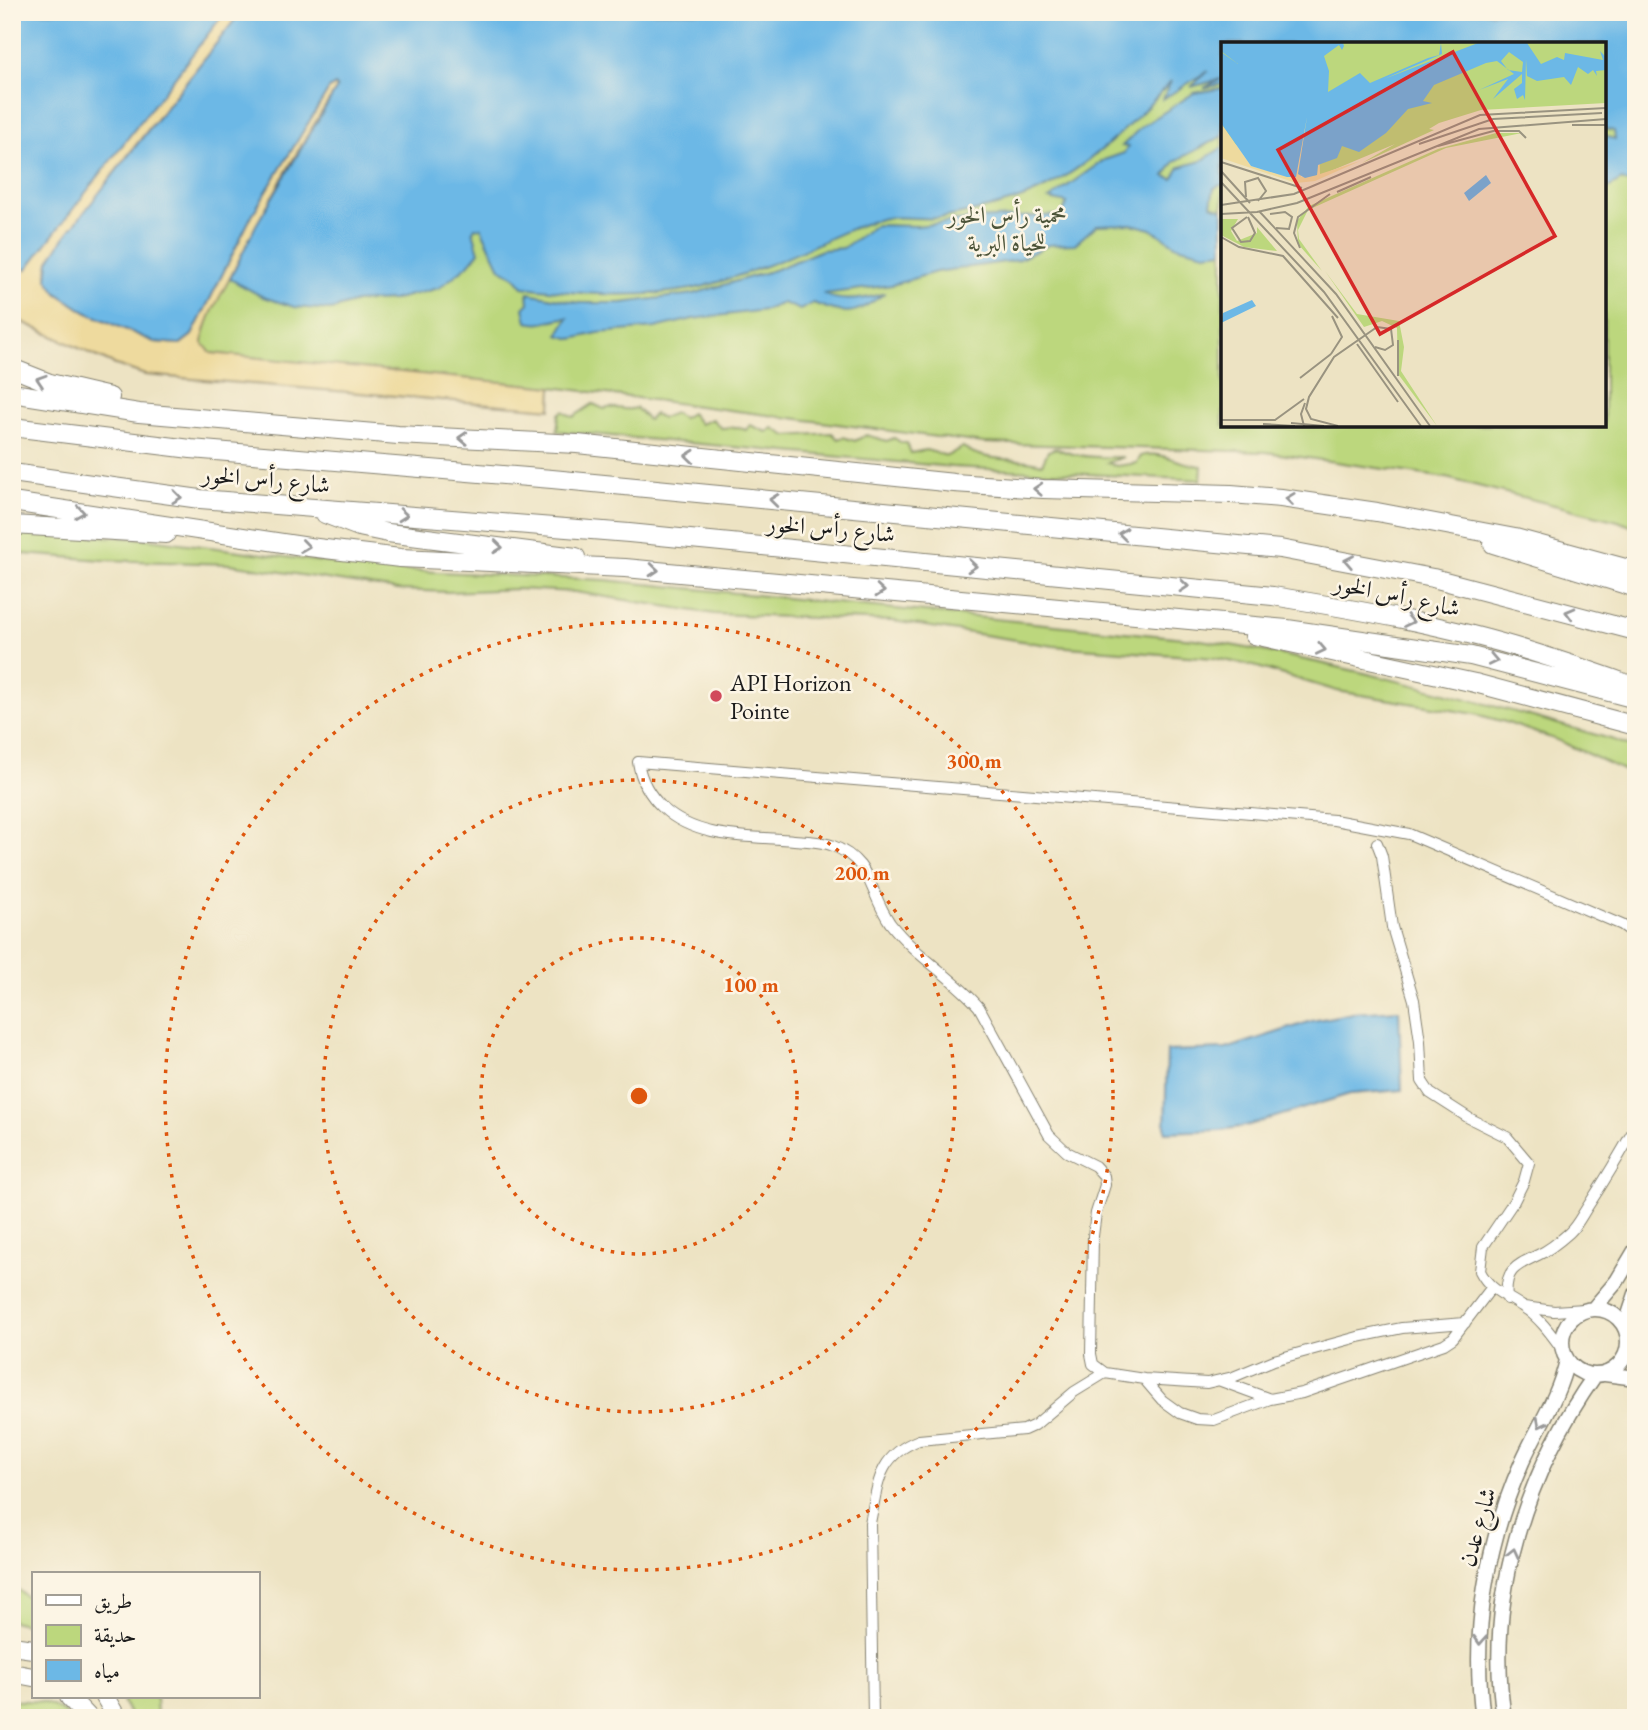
<svg xmlns="http://www.w3.org/2000/svg" width="1648" height="1730" font-family="'EB Garamond',Amiri,serif">
<style>
.green{fill:#bcd77d;stroke:#6c7a4c;stroke-width:2;fill-rule:evenodd}
.sand{fill:#eeda9e;stroke:#857b5d;stroke-width:2}
.water{fill:#6cb8e6;stroke:#446a81;stroke-width:2}
.lines{fill:none;stroke-linecap:round;stroke-linejoin:round}
.street-casing{stroke:#848070;stroke-width:12}
.secondary-casing{stroke:#848070;stroke-width:17}
.highway-casing{stroke:#848070;stroke-width:20}
.street{stroke:#fff;stroke-width:10}
.secondary{stroke:#fff;stroke-width:14}
.highway{stroke:#fff;stroke-width:18}
.oneway{stroke:#999}
.ring{fill:none;stroke:#de560d;stroke-width:3.5;stroke-dasharray:3.5 7}
.poi-dot{fill:#d1495b;stroke:#fcf5e5;stroke-width:2.5}
.labels{text-anchor:middle;dominant-baseline:central;stroke-width:5;stroke-linejoin:round;paint-order:stroke}
.park-label{font-size:24px;fill:#4c5439;stroke:#fcf5e5}
.street-label{font-size:24px;fill:#1c1c1c;stroke:#fcf5e5}
.poi-label{font-size:24px;fill:#1c1c1c;stroke:#fcf5e5;text-anchor:start}
.inset-road{fill:none;stroke:#999380;stroke-width:2}
.view{fill:#d62828;fill-opacity:0.15;stroke:#d62828;stroke-width:3.5}
.inset-edge{fill:none;stroke:#1c1c1c;stroke-width:3.5}
.centre{fill:#de560d;stroke:#fcf5e5;stroke-width:3.5}
.ring-label{font-size:21px;text-anchor:middle;font-weight:bold;fill:#de560d;stroke:#fcf5e5;stroke-width:5;stroke-linejoin:round;paint-order:stroke}
</style>
<rect width="100%" height="100%" fill="#fcf5e5"/>
<filter id="ink" filterUnits="userSpaceOnUse"><feTurbulence type="fractalNoise" baseFrequency=".0143" numOctaves="2"/><feDisplacementMap in="SourceGraphic" scale="14" xChannelSelector="R" yChannelSelector="G"/><feConvolveMatrix kernelMatrix="1 2 1 2 8 2 1 2 1" color-interpolation-filters="sRGB"/></filter>
<filter id="wash" filterUnits="userSpaceOnUse"><feTurbulence type="fractalNoise" baseFrequency=".00686" numOctaves="4" result="noise"/><feDisplacementMap in="SourceGraphic" scale="28" xChannelSelector="R" yChannelSelector="G"/><feGaussianBlur stdDeviation="1.57" result="paint"/><feColorMatrix in="noise" values="0 0 0 0 0 0 0 0 0 0 0 0 0 0 0 0 0 1.4 0 .05"/><feComposite in="paint" operator="in"/></filter>
<g filter="url(#wash)">
<rect width="100%" height="100%" fill="#ede3c3"/>
<path class="green" d="M12,12H1636V528L1618,521L1446,478L1266,452L983,443L560,388L147,347L12,276ZM1223,44H1604V425H1223Z
M593,404L604,409C616,405 624,412 636,408L648,420L654,414L662,418L674,413L683,418L691,413L700,424L712,419L721,428L737,427L746,430L750,425L767,432L773,428L787,436L832,433L838,439L843,437L855,441L866,435L887,441L894,438L902,443H907L911,453L926,450L947,456L963,447C987,464 1016,456 1042,464L1048,451L1056,448C1076,458 1103,458 1124,457L1107,463L1117,466L1137,463L1141,456C1163,450 1180,465 1202,466L1201,480L952,467L557,431L559,414L563,411L573,417Z
M12,531L150,539L375,569L605,580L1195,639C1337,662 1476,700 1614,740L1636,748V776L1557,740L1505,722L1475,714L1337,691L1254,666L1214,658L1054,646L893,621L714,614L575,592L517,589L449,592L397,590L230,564L102,560L12,553Z
M12,1586C33,1599 33,1602 33,1626L12,1621Z
M120,1697H156L157,1718H131Z
M12,1701C37,1700 52,1701 71,1718H12Z"/>
<path class="sand" d="M225,12H241L123,161L49,261L47,278L57,293L86,312L154,342L181,344L192,335L252,215L329,89L336,85L337,88C298,147 263,211 232,274C221,296 205,319 203,343L211,353L552,387L551,409L145,375L113,364L12,317V265L26,269Z"/>
<path class="water" d="M12,12H225L26,270L12,265Z
M241,12H1636V186L1622,180L1604,190V136L1615,139L1614,131L1604,129V44H1223V84L1204,88L1221,79L1191,87L1208,71L1163,99L1171,81C1134,123 1084,172 1032,194C1010,204 964,214 940,218C921,220 900,215 881,219C842,229 806,252 768,265C744,274 717,284 692,289C635,299 579,294 523,287L514,276L500,268L481,228L475,227L473,231L479,252L467,266L439,288L392,300L356,302L331,310L294,307L263,297L230,279L256,225L337,88L335,85L329,89L252,215L192,335L180,344L154,342L86,312L57,293L47,279L49,261L63,239Z
M1223,88V136L1175,161L1165,176L1173,179L1180,167L1201,161L1223,147V184L1214,188L1211,205L1223,209V251L1205,253L1177,246L1151,229L1131,224L1097,225L1075,244L1048,245L1018,260L936,272L892,285L824,294C842,304 866,299 885,293C854,316 848,316 813,303L800,310L783,303L765,310L693,319L655,328L598,333L572,339L558,335L568,318C551,317 547,327 527,322L524,308L529,303L528,293L580,303H621L693,294L774,270L822,250L843,248L876,225L917,226L973,219L1062,215L1067,203L1049,199L1104,160L1124,153L1128,147L1122,146L1141,127L1194,93Z
M1399,1010L1402,1090L1350,1094L1246,1126L1221,1130L1165,1132L1167,1051L1226,1049L1312,1021L1353,1013Z"/>
</g>
<g filter="url(#ink)">
<g class="lines">
<g class="street-casing">
<path id="street" d="M1377,843L1382,856L1392,927L1414,1000L1420,1041L1422,1081L1430,1093L1469,1118L1507,1137L1529,1163L1524,1181L1514,1201L1483,1247L1480,1271C1490,1291 1506,1295 1523,1307C1539,1317 1551,1334 1562,1349
M1507,1299C1504,1270 1515,1266 1538,1255C1549,1250 1560,1241 1569,1233C1577,1226 1582,1215 1588,1206C1605,1180 1621,1153 1636,1126
M1524,1307L1554,1311L1585,1309
M1465,1323L1402,1328L1358,1337L1274,1360L1233,1377L1207,1383L1144,1379L1105,1373L1093,1364L1091,1354L1093,1236L1096,1213L1105,1185L1104,1176L1095,1166L1067,1152L1049,1135L979,1007C952,976 915,956 890,923C868,891 873,861 831,845C819,841 807,841 794,840C751,836 697,840 663,808C649,795 641,781 638,762L1334,820L1409,834L1622,925L1636,935
M1144,1379L1162,1400L1180,1413L1197,1419L1214,1420L1270,1399L1302,1393L1444,1344L1453,1338L1492,1287
M1221,1381L1270,1399
M873,1718L870,1523C878,1485 877,1456 919,1440L1024,1430L1035,1425L1074,1392L1105,1373"/>
</g>
<g class="secondary-casing">
<path id="secondary" d="M1594,1308L1617,1281L1636,1249
M1562 1342a33 33 0 1 1 66 0a33 33 0 1 1-66 0Z
M1625,1327L1636,1294
M1605,1374L1636,1378
M1483,1718C1471,1631 1487,1542 1522,1462C1537,1428 1559,1397 1567,1360
M1504,1718C1485,1597 1526,1473 1595,1375"/>
</g>
<g class="highway-casing">
<path id="highway" d="M12,368L50,383L110,397
M12,393L139,413L398,435L577,444L954,483L1043,489L1231,494L1281,498L1377,512L1515,538L1636,571
M12,427L191,449L552,479L1280,549L1433,578L1636,631
M12,473L200,499L629,533L1273,596C1359,610 1446,625 1529,651C1565,662 1601,674 1636,687
M12,502L309,547L400,558L625,568L1287,629L1471,656L1636,699
M325,514L359,527L388,533L576,557
M12,525L166,534
M1493,544L1636,588
M1254,635L1475,683L1636,726
M12,1646L33,1649
M12,1673L33,1677
M69,1697L89,1718
M105,1697L117,1718"/>
</g>
<use href="#street" class="street"/>
<use href="#secondary" class="secondary"/>
<use href="#highway" class="highway"/>
</g>
<defs><path id="oneway-chevron" d="M-2-3.5L2.5 0L-2 3.5" fill="none" stroke-width="1.6" stroke-linecap="round" stroke-linejoin="round" transform="scale(1.75)"/></defs>
<g class="oneway">
<use href="#oneway-chevron" transform="translate(41 380) rotate(-162)"/>
<use href="#oneway-chevron" transform="translate(463 438) rotate(-177)"/>
<use href="#oneway-chevron" transform="translate(690 456) rotate(-174)"/>
<use href="#oneway-chevron" transform="translate(1038 489) rotate(-177)"/>
<use href="#oneway-chevron" transform="translate(177 497) rotate(7)"/>
<use href="#oneway-chevron" transform="translate(1290 499) rotate(-173)"/>
<use href="#oneway-chevron" transform="translate(774 500) rotate(-174)"/>
<use href="#oneway-chevron" transform="translate(80 512) rotate(8)"/>
<use href="#oneway-chevron" transform="translate(403 515) rotate(5)"/>
<use href="#oneway-chevron" transform="translate(1123 534) rotate(-174)"/>
<use href="#oneway-chevron" transform="translate(305 546) rotate(8)"/>
<use href="#oneway-chevron" transform="translate(498 547) rotate(6)"/>
<use href="#oneway-chevron" transform="translate(1349 561) rotate(-169)"/>
<use href="#oneway-chevron" transform="translate(972 566) rotate(5)"/>
<use href="#oneway-chevron" transform="translate(654 570) rotate(5)"/>
<use href="#oneway-chevron" transform="translate(1184 586) rotate(5)"/>
<use href="#oneway-chevron" transform="translate(880 591) rotate(5)"/>
<use href="#oneway-chevron" transform="translate(1570 613) rotate(-165)"/>
<use href="#oneway-chevron" transform="translate(1409 621) rotate(12)"/>
<use href="#oneway-chevron" transform="translate(1321 649) rotate(12)"/>
<use href="#oneway-chevron" transform="translate(1493 660) rotate(12)"/>
<use href="#oneway-chevron" transform="translate(1541 1423) rotate(117)"/>
<use href="#oneway-chevron" transform="translate(1513 1553) rotate(-77)"/>
<use href="#oneway-chevron" transform="translate(1480 1640) rotate(93)"/>
</g>
</g>
<g class="ring">
<circle cx="639" cy="1096" r="158"/>
<circle cx="639" cy="1096" r="316"/>
<circle cx="639" cy="1096" r="474"/>
</g>
<circle class="poi-dot" cx="716" cy="696" r="7"/>
<g class="labels">
<g class="park-label">
<text x="1007" y="214">محمية رأس الخور<tspan x="1007" dy="28">للحياة البرية</tspan></text>
</g>
<g class="street-label">
<text transform="translate(266 479) rotate(5)">شارع رأس الخور</text>
<text transform="translate(831 528) rotate(5)">شارع رأس الخور</text>
<text transform="translate(1397 595) rotate(12)">شارع رأس الخور</text>
<text transform="translate(1477 1527) rotate(-74)">شارع عدن</text>
</g>
<g class="poi-label">
<text x="730" y="682">API Horizon<tspan x="730" dy="28">Pointe</tspan></text>
</g>
</g>
<g transform="translate(1221 42)">
<rect width="385" height="385" fill="#ede3c3"/>
<path d="M0,1H385V61L260,68L218,81L208,87L213,88L141,121L174,102L93,136L0,96ZM275,91H301L225,106L87,168L77,188L78,197L101,229L77,202L76,179L88,164L217,107ZM0,177H17L10,189L16,199L36,191V185L56,209L23,205L0,193ZM104,229L136,272L178,279L183,305L180,329L216,384L177,332L176,286L161,279L143,285Z" fill="#bcd77d"/>
<path d="M103,53L90,81H85L80,135L96,133L98,97L99,132L139,119L94,139L75,141L0,116V81L30,124L71,135L85,75L65,59L92,62Z" fill="#eeda9e"/>
<path d="M0,1H122L123,4L121,8L118,3L103,14L108,29L107,50L139,31L149,41L207,16L218,13L220,1L221,12L163,37L257,1H306L320,22L336,15L343,18L344,11L382,18L379,9L385,15V28L375,29L376,34L372,28L367,32L357,25L350,43L343,35L316,39L306,34L305,17L304,58L302,53L296,57L293,47L301,41V32L272,57L287,37L258,48L293,32L276,19L265,21L213,43L202,59L211,61L187,67L165,91L138,110L121,104L116,116L97,123L96,133L84,136L77,132L86,75L75,135H66L30,124L0,81V10L17,22L0,9ZM288,10L302,20L301,30L287,28L280,19ZM265,133L270,141L248,159L243,151ZM31,258L35,264L0,281L2,271Z" fill="#6cb8e6" fill-rule="evenodd"/>
<path class="inset-road" d="M351,83H385M274,89H298L305,96M198,102L272,77L381,71M217,104L276,88M0,120L81,146M0,129L29,161M0,140L103,250L200,384M116,150L150,135M25,155L24,140L37,136L45,149L37,159M0,163L73,152L259,73L385,66M38,169L115,252L209,384M0,172L36,170L76,161L258,87L385,77M49,172L64,170L71,175L68,187L55,186M26,175L11,186L20,200L29,199L34,191L27,175M0,195L18,205L62,214L117,276M79,206L73,191L77,175L109,152M136,302L177,360M110,312L121,295L111,274M177,334V298M79,336L110,312M0,378H54L83,357M70,381L103,384M42,382L74,384M83,384L80,372L84,361M117,384L90,377L85,367L88,355L113,315L156,285L170,287L172,303L164,308L154,305"/>
<path class="view" d="M232,10L334,194L159,292L57,108Z"/>
<rect width="385" height="385" class="inset-edge"/>
</g>
<circle cx="639" cy="1096" r="10" class="centre"/>
<g class="ring-label">
<text x="974" y="768">300 m</text>
<text x="862" y="880">200 m</text>
<text x="751" y="992">100 m</text>
</g>
<rect width="1648" height="1730" fill="none" stroke="#fcf5e5" stroke-width="42"/>
<rect x="32" y="1572" width="228" height="126" fill="#fcf5e5" stroke="#a29e95" stroke-width="2"/>
<rect x="46" y="1595" width="35" height="10" fill="#ffffff" stroke="#a29e95" stroke-width="2"/>
<text x="94" y="1608" font-size="21" fill="#1c1c1c">طريق</text>
<rect x="46" y="1625" width="35" height="21" fill="#bcd77d" stroke="#a29e95" stroke-width="2"/>
<text x="94" y="1642" font-size="21" fill="#1c1c1c">حديقة</text>
<rect x="46" y="1660" width="35" height="21" fill="#6cb8e6" stroke="#a29e95" stroke-width="2"/>
<text x="94" y="1678" font-size="21" fill="#1c1c1c">مياه</text>
</svg>
